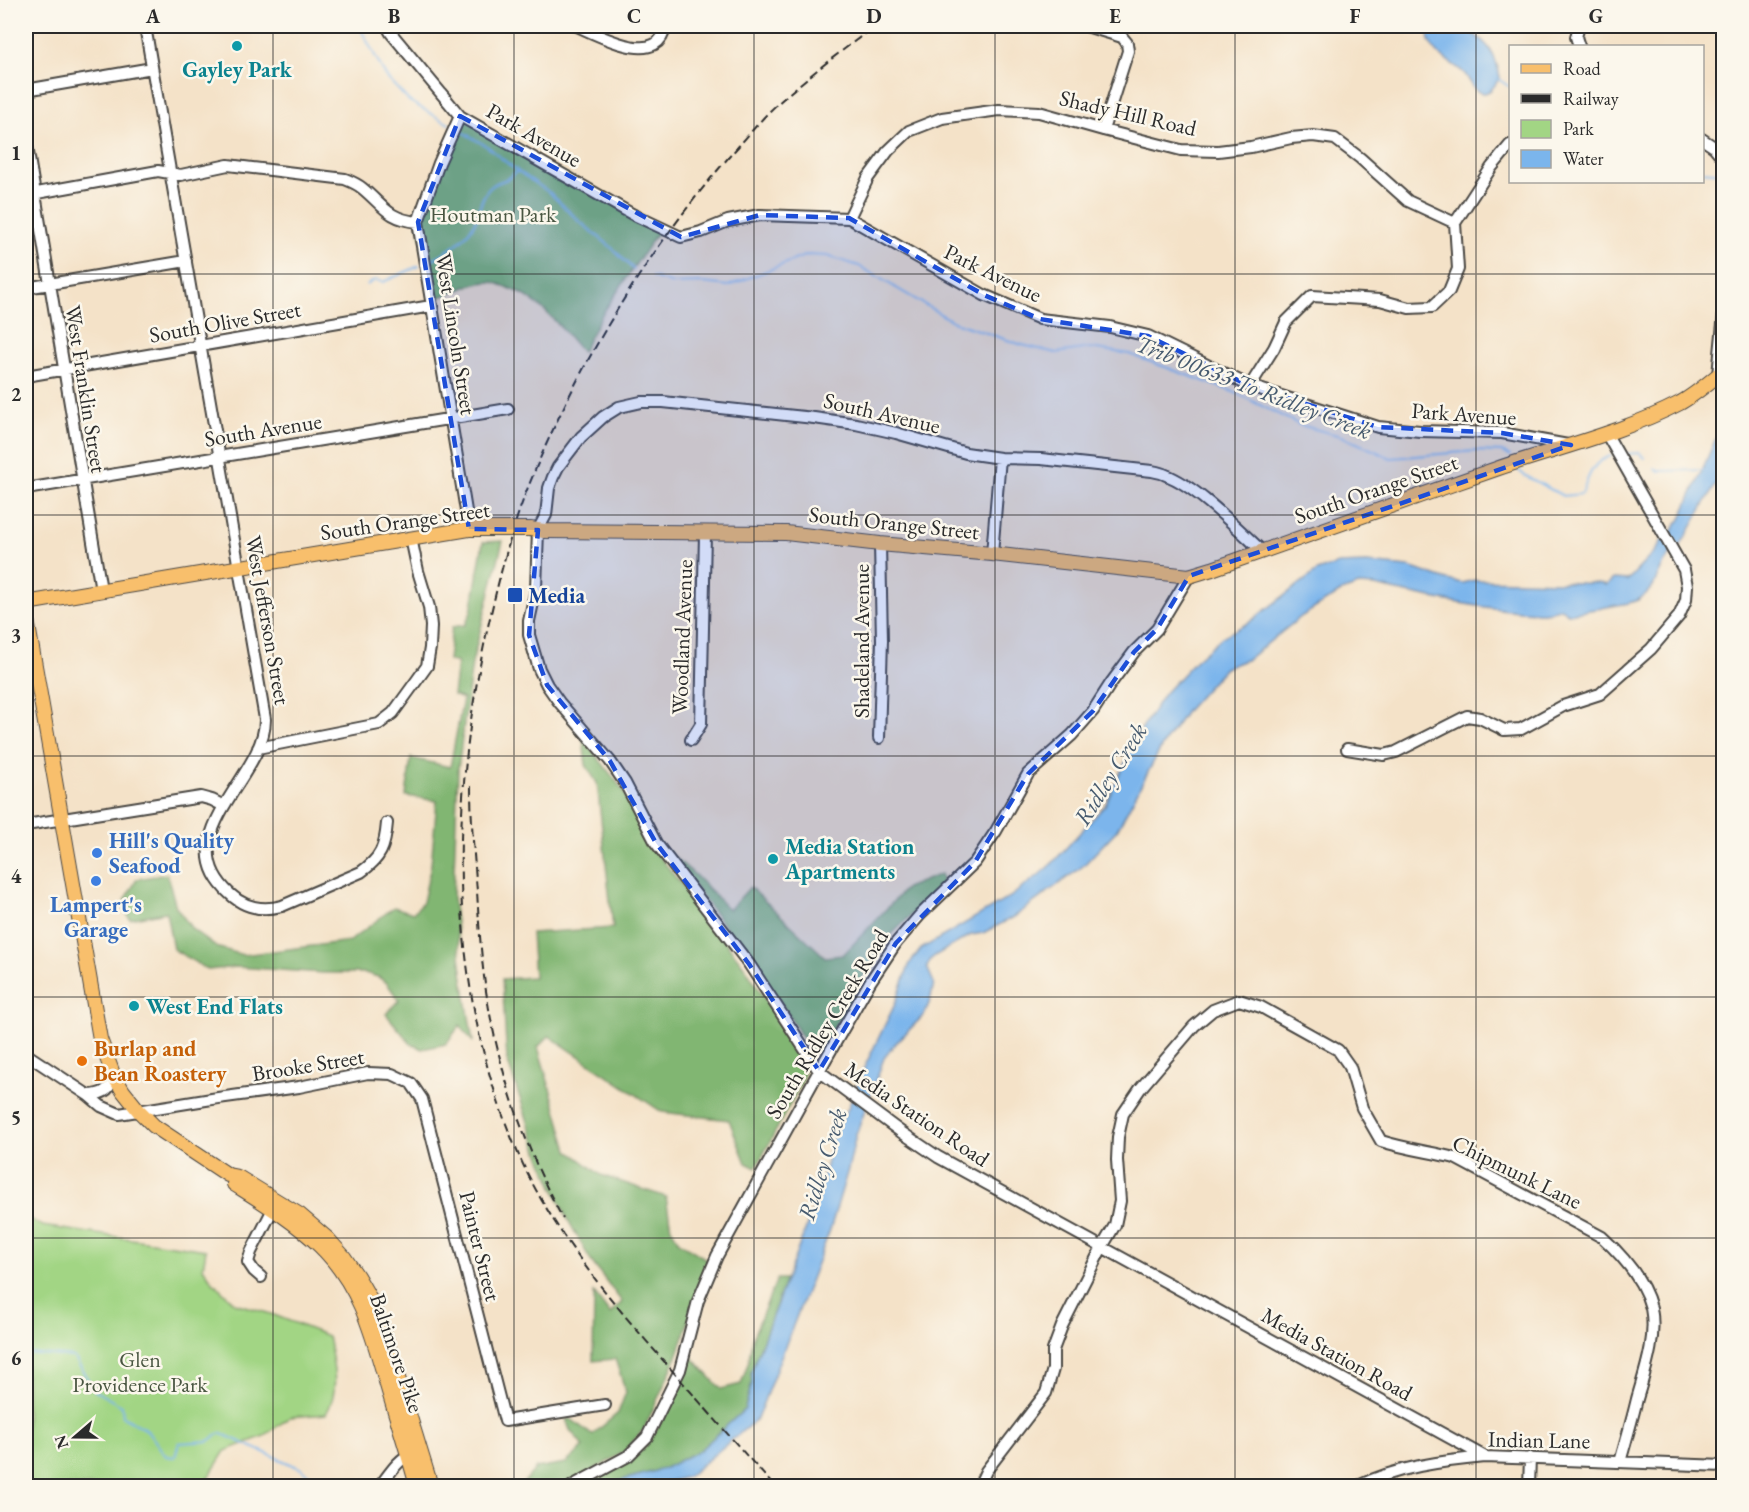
<svg xmlns="http://www.w3.org/2000/svg" width="1749" height="1512" font-family="'EB Garamond',serif">
<style>
.green{fill:#a2d584;stroke:#668058;stroke-width:1.5}
.forest{fill:#81b672;stroke:#56704e;stroke-width:1.5}
.water{fill:#7bb5ec;stroke:#53708c;stroke-width:1.5}
.lines{fill:none;stroke-linecap:round;stroke-linejoin:round}
.stream{stroke:#7bb5ec;stroke-width:2}
.minor-casing{stroke:#494643;stroke-width:14}
.major-casing{stroke:#494643;stroke-width:16}
.minor{stroke:#fff;stroke-width:10}
.major{stroke:#f8bf6c;stroke-width:14}
.rail{stroke:#2b2b2b;stroke-width:2;stroke-dasharray:9 4.5;stroke-linecap:butt}
.major-bridge-casing{stroke:#494643;stroke-width:16;stroke-linecap:butt}
.major-bridge{stroke:#f8bf6c;stroke-width:14}
.marked{fill:#1d4ed8;fill-opacity:0.2;stroke:#1d4ed8;stroke-width:4.5;stroke-dasharray:12 8;stroke-linejoin:round}
.grid{fill:none;stroke:#2b2b2b;stroke-width:1.5;stroke-opacity:0.55}
.culture-dot{fill:#0f9aa8;stroke:#fbf7ec;stroke-width:2}
.transit-dot{fill:#1a4fb4;stroke:#fbf7ec;stroke-width:2}
.shop-dot{fill:#3f7fe0;stroke:#fbf7ec;stroke-width:2}
.food-dot{fill:#e8710a;stroke:#fbf7ec;stroke-width:2}
.labels{text-anchor:middle;dominant-baseline:central;stroke-width:5;stroke-linejoin:round;paint-order:stroke}
.culture-label{font-size:22px;font-weight:bold;fill:#0d838f;stroke:#fbf7ec;text-anchor:start}
.street-label{font-size:22px;fill:#2b2b2b;stroke:#fbf7ec}
.park-label{font-size:22px;fill:#495641;stroke:#fbf7ec}
.transit-label{font-size:22px;font-weight:bold;fill:#164399;stroke:#fbf7ec;text-anchor:start}
.shop-label{font-size:22px;font-weight:bold;fill:#366cbe;stroke:#fbf7ec;text-anchor:start}
.food-label{font-size:22px;font-weight:bold;fill:#c56008;stroke:#fbf7ec;text-anchor:start}
.water-label{font-size:24px;font-style:italic;fill:#475b6f;stroke:#fbf7ec}
.neatline{fill:none;stroke:#2b2b2b;stroke-width:2}
.grid-label{font-size:20px;text-anchor:middle;font-weight:bold;fill:#2b2b2b}
</style>
<rect width="100%" height="100%" fill="#fbf7ec"/>
<filter id="ink" filterUnits="userSpaceOnUse"><feTurbulence type="fractalNoise" baseFrequency=".0167" numOctaves="2"/><feDisplacementMap in="SourceGraphic" scale="12" xChannelSelector="R" yChannelSelector="G"/><feConvolveMatrix kernelMatrix="1 2 1 2 8 2 1 2 1" color-interpolation-filters="sRGB"/></filter>
<filter id="wash" filterUnits="userSpaceOnUse"><feTurbulence type="fractalNoise" baseFrequency=".008" numOctaves="4" result="noise"/><feDisplacementMap in="SourceGraphic" scale="24" xChannelSelector="R" yChannelSelector="G"/><feGaussianBlur stdDeviation="1.35" result="paint"/><feColorMatrix in="noise" values="0 0 0 0 0 0 0 0 0 0 0 0 0 0 0 0 0 1.4 0 .05"/><feComposite in="paint" operator="in"/></filter>
<g filter="url(#wash)">
<rect width="100%" height="100%" fill="#f4e2c8"/>
<path class="green" d="M26,1217L42,1226L206,1250L203,1268L213,1282L235,1303L274,1315L328,1336C333,1364 341,1388 326,1414L290,1417L264,1436L225,1451L203,1486H26Z"/>
<path class="forest" d="M460,116L661,227L601,316L582,352C560,327 539,297 506,287C502,285 496,283 492,282C474,281 452,293 435,299L418,222Z
M503,541L472,663L458,769L453,897L462,972L473,1042L460,1025L446,1044L422,1049L411,1044L386,1014L399,1000L386,982L378,977L365,973H323L236,967L208,970L173,949L166,912L130,919L122,906L137,879L167,874L176,907L192,929L216,947L243,955L350,941L394,907L413,913L423,902L431,865L437,801L406,796L411,758L450,767L463,699L453,695L457,663L448,660L452,627L465,625L471,612L483,542Z
M583,738L622,789L653,848L744,966L792,1041L805,1065L803,1080L756,1168L746,1163L729,1120L662,1112L549,1036L538,1047L568,1150L601,1175L666,1197L671,1228L679,1242L708,1260L678,1354L644,1429L624,1452L567,1486H521L536,1468L566,1463L584,1447L570,1430L566,1419H571L592,1435L618,1413L626,1392L615,1359L593,1361L594,1293L610,1314L622,1302L591,1261L568,1220L540,1157L507,1060L502,979L534,977L531,933L613,928L597,783L586,765Z
M666,850L695,875L729,910L750,887L825,957L843,955L906,888L941,874L943,883L892,934L868,969L820,1051L812,1053L776,995L752,962Z
M777,1279H786L751,1372L752,1383L745,1409L700,1450L663,1469L600,1486H584C603,1476 627,1466 642,1450C661,1430 679,1382 690,1355L721,1389L741,1384L749,1360L752,1339Z"/>
<path class="water" d="M1431,26C1439,25 1448,24 1455,26C1462,27 1467,30 1473,34C1490,44 1496,57 1500,77C1496,83 1492,92 1484,93C1473,93 1470,80 1465,74C1454,63 1437,57 1430,43C1427,37 1428,32 1431,26Z
M1723,426V472L1681,545L1670,555L1663,565L1653,586L1647,593L1638,600L1629,603L1573,613H1568L1561,608C1548,614 1534,612 1520,611C1471,607 1423,597 1375,586L1359,585L1344,590L1302,616L1248,659L1225,668L1187,710L1162,746L1117,830L1083,866L1014,917L983,933L971,935L936,955L931,959L927,967L934,983L930,1001L924,1015L895,1044L884,1058L856,1135L849,1166L830,1230L757,1419L687,1477L651,1486H600L663,1469L700,1450L745,1409L752,1383L751,1372L812,1212L825,1170L832,1139L849,1106L862,1072L895,1004L910,963L921,949L1010,897L1048,868L1105,805L1140,731L1164,694L1196,660L1222,637L1248,623L1317,571L1338,564L1367,563L1409,567L1447,580L1463,583L1475,580C1510,581 1545,581 1580,583C1591,584 1596,581 1607,585L1613,579L1628,580L1656,550L1662,540L1668,536L1681,519L1716,438Z"/>
<g class="lines">
<path class="stream" d="M359,26L387,78L409,101L449,124
M1498,79L1510,87
M461,131L488,147L512,167L550,193L580,222L610,246L634,270
M1702,171L1724,173
M431,260C447,252 465,241 474,224C480,212 480,195 492,186C500,179 509,182 515,172H519
M653,277L673,284L703,283L728,286L807,255L827,256L859,266L954,322L1022,345L1056,353L1090,348L1129,354L1234,392L1300,425L1341,436L1391,458L1476,451L1502,452L1510,456
M367,285L375,280L383,282L419,266
M1624,454L1640,453L1645,458
M1655,468L1659,471L1704,470
M1517,469L1524,475L1563,496L1582,494C1588,478 1592,461 1611,456
M26,1353L74,1357L95,1391L122,1406L123,1417L147,1430L166,1456L175,1457L179,1443L209,1441L220,1433L302,1469C316,1483 324,1476 338,1486"/>
</g>
</g>
<g filter="url(#ink)">
<g class="lines">
<g class="minor-casing">
<path id="minor" d="M145,26L265,719C266,777 166,836 230,894C245,908 263,911 282,906L361,872C381,858 385,847 387,823
M387,26L391,33L460,116L632,214L681,237L701,232L728,221L760,215L849,218L984,295L1040,319L1110,327L1148,336L1250,386L1378,427L1420,431L1502,433L1568,445
M577,26C598,35 660,69 665,26
M1086,26L1122,37L1127,43L1128,51L1103,130
M1579,46L1576,37L1579,26
M26,90L152,68
M460,116L439,163L418,222L469,529
M1702,139L1714,147L1724,159
M26,140L101,590
M26,195L158,171L181,175L228,165L345,179C350,181 357,184 362,188C383,205 387,219 418,222
M849,218L868,178L888,151L909,131L942,118L999,110L1039,112L1103,130L1181,150L1218,151L1251,147L1291,138L1313,136L1335,139L1360,158L1408,201L1455,223
M26,288L186,261
M1718,375L1724,313
M26,376L431,306
M1250,386L1274,348L1286,322L1312,296L1380,300L1409,308L1432,307L1449,291L1458,269L1455,223L1491,168L1510,145
M26,489L508,409
M1262,551C1238,529 1196,486 1166,475C1162,473 1157,472 1152,471L1041,459L1000,458L966,453L896,433L856,424L814,418L663,402H641L619,407L603,417L581,437L558,467L553,477L549,488L546,515L538,530L536,589L529,621V635L539,669L547,685L559,702L610,761L625,783L656,843L749,964L819,1071L901,1132L938,1157L1485,1457
M992,554L1000,458
M879,738L882,640L880,544
M691,740L701,724L705,533
M258,748L379,724L393,713L417,680L427,666L430,648L431,626L429,607L418,571L411,538
M1347,749L1384,755L1396,752L1467,716L1480,718L1504,730L1521,729L1563,706L1600,694L1651,649L1679,616L1686,600L1687,586L1684,570L1606,433
M26,825L201,797L212,800L224,806
M26,1054L88,1095L101,1106L119,1114L218,1098L299,1087L368,1073L392,1074L411,1083L422,1099L505,1421L605,1405
M88,1095C103,1095 112,1089 113,1074
M261,1277L254,1271L248,1262L251,1252L273,1209
M380,1486C390,1473 398,1459 414,1452
M572,1486L628,1456L647,1437L680,1370L698,1301L717,1256L819,1071L870,982L896,943L920,915L975,862L996,831L1028,774L1072,735L1093,711L1111,683L1134,652L1157,629L1189,576
M979,1486L986,1471L1046,1393L1053,1369V1350L1062,1326L1102,1247L1115,1225L1120,1201L1117,1160L1118,1137L1123,1114L1140,1089L1194,1026L1213,1010L1239,1000L1261,1007L1338,1050L1350,1067L1362,1108L1381,1141C1406,1149 1431,1152 1455,1158L1602,1237C1623,1256 1644,1280 1651,1308C1657,1338 1645,1371 1637,1399C1632,1420 1626,1441 1620,1462
M1358,1486C1397,1467 1442,1461 1485,1457L1724,1466
M1529,1486L1530,1458"/>
</g>
<g class="major-casing">
<path id="major" d="M530,529L544,531L786,533L880,544L992,554L1189,576L1212,569C1306,536 1401,502 1496,469C1557,448 1622,433 1680,403C1696,394 1710,382 1724,370
M26,603L469,529H504
M26,614L100,1039L113,1074L123,1091L139,1111L154,1126L228,1175L238,1177L300,1215L328,1239L344,1257L357,1276L373,1304L384,1332L431,1486
M234,1184C264,1203 294,1221 320,1246C360,1285 372,1333 387,1385C397,1419 408,1453 417,1486"/>
</g>
<use href="#minor" class="minor"/>
<use href="#major" class="major"/>
<path class="rail" d="M471,786C471,821 474,856 477,891C479,924 481,958 486,991C498,1069 525,1149 563,1219
M774,1486C736,1444 699,1401 662,1359C606,1295 551,1230 517,1151C443,980 450,787 492,609C501,571 511,532 525,495C574,370 647,249 736,149C747,137 758,123 770,111C802,80 839,53 875,26"/>
<g class="major-bridge-casing">
<path id="major-bridge" d="M504,529H530"/>
</g>
<use href="#major-bridge" class="major-bridge"/>
</g>
</g>
<path class="marked" d="M460,116L681,237L760,215L849,218L984,295L1040,319L1148,336L1250,386L1378,427L1502,433L1571,445L1189,576L1157,629L1134,652L1093,711L1028,774L975,862L896,943L819,1071L749,964L656,843L610,761L547,685L529,635L538,530L469,529L418,222Z"/>
<path class="grid" d="M273,26V1486M514,26V1486M754,26V1486M995,26V1486M1235,26V1486M1476,26V1486M26,274H1724M26,515H1724M26,756H1724M26,997H1724M26,1238H1724"/>
<g class="culture-dot">
<circle cx="237" cy="46" r="6"/>
<circle cx="773" cy="859" r="6"/>
<circle cx="134" cy="1006" r="6"/>
</g>
<rect class="transit-dot" x="507" y="587" width="16" height="16" rx="3"/>
<g class="shop-dot">
<circle cx="97" cy="853" r="6"/>
<circle cx="96" cy="881" r="6"/>
</g>
<circle class="food-dot" cx="82" cy="1061" r="6"/>
<g class="labels">
<g class="culture-label">
<text x="237" y="69" text-anchor="middle">Gayley Park</text>
<text x="785" y="846">Media Station<tspan x="785" dy="25">Apartments</tspan></text>
<text x="146" y="1006">West End Flats</text>
</g>
<g class="street-label">
<text transform="translate(1128 113) rotate(13)">Shady Hill Road</text>
<text transform="translate(534 135) rotate(30)">Park Avenue</text>
<text transform="translate(993 273) rotate(26)">Park Avenue</text>
<text transform="translate(225 322) rotate(-10)">South Olive Street</text>
<text transform="translate(456 334) rotate(81)">West Lincoln Street</text>
<text transform="translate(86 389) rotate(81)">West Franklin Street</text>
<text transform="translate(882 413) rotate(13)">South Avenue</text>
<text transform="translate(1464 414) rotate(4)">Park Avenue</text>
<text transform="translate(263 430) rotate(-9)">South Avenue</text>
<text transform="translate(1376 489) rotate(-19)">South Orange Street</text>
<text transform="translate(405 521) rotate(-8)">South Orange Street</text>
<text transform="translate(894 523) rotate(6)">South Orange Street</text>
<text transform="translate(268 620) rotate(80)">West Jefferson Street</text>
<text transform="translate(682 637) rotate(-88)">Woodland Avenue</text>
<text transform="translate(861 641) rotate(-90)">Shadeland Avenue</text>
<text transform="translate(827 1024) rotate(-59)">South Ridley Creek Road</text>
<text transform="translate(308 1065) rotate(-9)">Brooke Street</text>
<text transform="translate(917 1114) rotate(34)">Media Station Road</text>
<text transform="translate(1517 1172) rotate(26)">Chipmunk Lane</text>
<text transform="translate(480 1246) rotate(76)">Painter Street</text>
<text transform="translate(397 1353) rotate(71)">Baltimore Pike</text>
<text transform="translate(1337 1354) rotate(29)">Media Station Road</text>
<text transform="translate(1539 1440) rotate(1)">Indian Lane</text>
</g>
<g class="park-label">
<text x="493" y="214">Houtman Park</text>
<text x="140" y="1359">Glen<tspan x="140" dy="25">Providence Park</tspan></text>
</g>
<g class="transit-label">
<text x="528" y="595">Media</text>
</g>
<g class="shop-label">
<text x="109" y="840">Hill's Quality<tspan x="109" dy="25">Seafood</tspan></text>
<text x="96" y="904" text-anchor="middle">Lampert's<tspan x="96" dy="25">Garage</tspan></text>
</g>
<g class="food-label">
<text x="94" y="1048">Burlap and<tspan x="94" dy="25">Bean Roastery</tspan></text>
</g>
<g class="water-label">
<text transform="translate(1254 387) rotate(21)">Trib 00633 To Ridley Creek</text>
<text transform="translate(1110 774) rotate(-58)">Ridley Creek</text>
<text transform="translate(822 1164) rotate(-73)">Ridley Creek</text>
</g>
</g>
<rect width="1749" height="1512" fill="none" stroke="#fbf7ec" stroke-width="66"/>
<rect x="1509" y="45" width="195" height="138" fill="#fbf7ec" stroke="#a8a59f" stroke-width="1.5"/>
<rect x="1521" y="64" width="30" height="9" fill="#f8bf6c" stroke="#a8a59f" stroke-width="1.5"/>
<text x="1563" y="75" font-size="18" fill="#2b2b2b">Road</text>
<rect x="1521" y="94" width="30" height="9" fill="#2b2b2b" stroke="#a8a59f" stroke-width="1.5"/>
<text x="1563" y="105" font-size="18" fill="#2b2b2b">Railway</text>
<rect x="1521" y="120" width="30" height="18" fill="#a2d584" stroke="#a8a59f" stroke-width="1.5"/>
<text x="1563" y="135" font-size="18" fill="#2b2b2b">Park</text>
<rect x="1521" y="150" width="30" height="18" fill="#7bb5ec" stroke="#a8a59f" stroke-width="1.5"/>
<text x="1563" y="165" font-size="18" fill="#2b2b2b">Water</text>
<g transform="translate(75 1437) rotate(250)" stroke="#fbf7ec" stroke-width="4.5" paint-order="stroke">
<path d="M0-4.5L10 22L0 15L-10 22Z" fill="#2b2b2b"/>
<text y="-9" font-size="16" font-weight="bold" text-anchor="middle" fill="#2b2b2b">N</text>
</g>
<rect x="33" y="33" width="1683" height="1446" class="neatline"/>
<g class="grid-label">
<text x="153" y="23">A</text>
<text x="394" y="23">B</text>
<text x="634" y="23">C</text>
<text x="874" y="23">D</text>
<text x="1115" y="23">E</text>
<text x="1355" y="23">F</text>
<text x="1596" y="23">G</text>
<text x="16" y="160">1</text>
<text x="16" y="401">2</text>
<text x="16" y="642">3</text>
<text x="16" y="883">4</text>
<text x="16" y="1124">5</text>
<text x="16" y="1365">6</text>
</g>
</svg>
